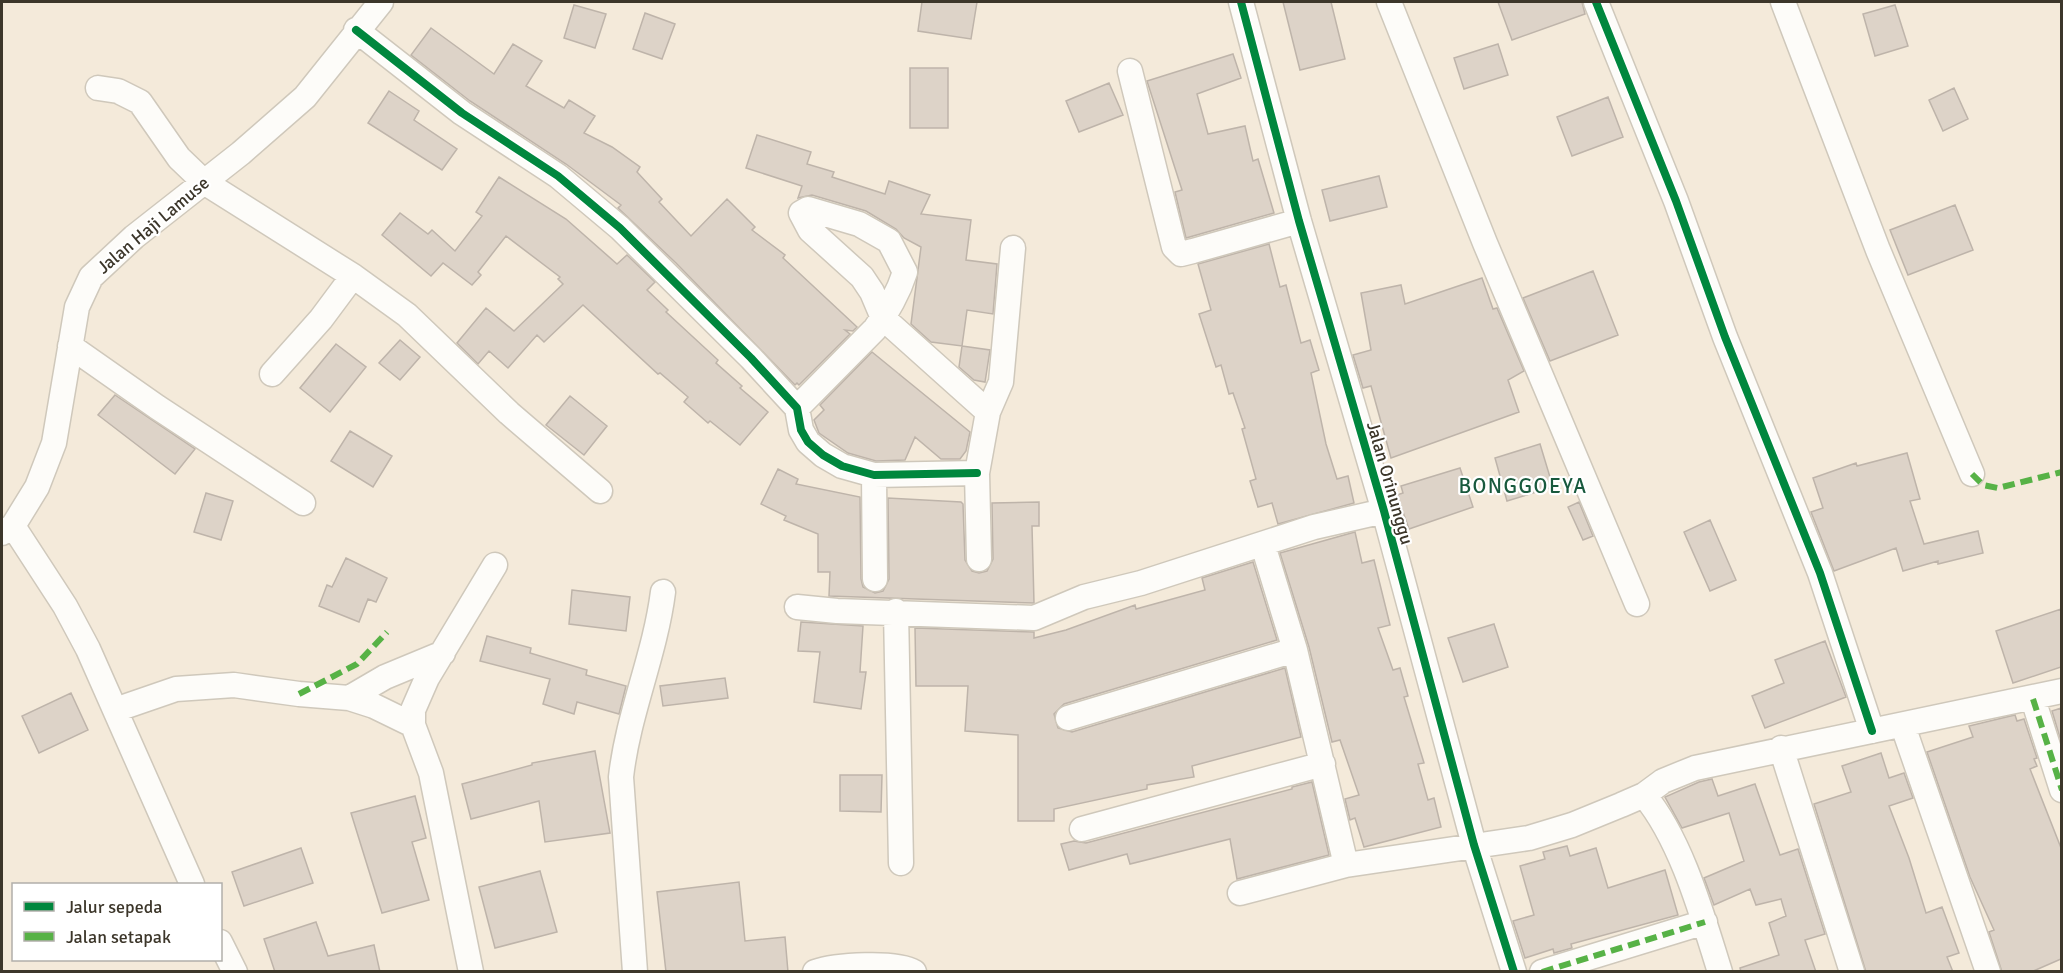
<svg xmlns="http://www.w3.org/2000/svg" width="2063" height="973" font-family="Signika,sans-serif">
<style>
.building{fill:#ddd3c8;stroke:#beb4aa;stroke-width:1.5}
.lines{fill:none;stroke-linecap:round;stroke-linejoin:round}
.minor-casing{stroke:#cfc8bb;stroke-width:27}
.minor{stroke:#fdfcf9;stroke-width:24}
.quiet{stroke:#57b246;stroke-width:6;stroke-dasharray:12 6;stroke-linecap:butt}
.cycleway-casing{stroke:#fff;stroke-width:11}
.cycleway{stroke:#00873e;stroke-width:8}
.labels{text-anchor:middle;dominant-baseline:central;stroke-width:4.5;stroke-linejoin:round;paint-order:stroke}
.street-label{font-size:18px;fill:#3c362a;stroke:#fff}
.quarter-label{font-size:21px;letter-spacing:1.5px;fill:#18593d;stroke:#fff}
</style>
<rect width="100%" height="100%" fill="#f4eada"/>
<path class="building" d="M922,2H977L971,39L918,31Z
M1283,2H1331L1345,59L1300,70Z
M1498,2H1582L1585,14L1512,40Z
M574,5L606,14L595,48L564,38Z
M1895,5L1908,46L1875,56L1863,14Z
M645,13L675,24L662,59L633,49Z
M431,28L494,74L513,44L542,61L526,86L564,108L569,100L595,116L584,133L612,147L640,167L637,172L662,199L659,202L691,236L727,199L755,227L752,230L785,255L783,258L857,327L853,331L845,330L850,334L799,385L797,383L795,385L676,263L618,208L621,205L566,164L470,101L411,55Z
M1498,44L1508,75L1464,89L1454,58Z
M1233,54L1241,78L1197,94L1208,134L1245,126L1253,161L1258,159L1274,213L1186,238L1175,192L1182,190L1147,81Z
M910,68H948V128H910Z
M1109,83L1123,115L1079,132L1066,101Z
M1954,88L1968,119L1943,131L1929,100Z
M389,91L419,111L414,120L457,149L442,170L368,123Z
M1608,97L1623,137L1572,156L1557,117Z
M757,135L811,152L807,164L834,172L832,177L885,194L889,181L930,195L921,214L971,220L966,260L997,264L993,314L967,310L962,346L931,342L911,324L921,247L904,238L896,229L866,211L812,195L798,198L802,186L746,168Z
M1379,176L1387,207L1330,221L1322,190Z
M499,177L566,219L617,264L627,255L655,282L647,290L668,310L666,312L718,360L716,363L742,386L740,388L768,412L740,445L710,421L708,423L684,402L688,397L660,373L658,374L583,305L544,342L537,335L508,368L489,351L478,364L457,343L486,308L514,331L563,284L558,279L560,277L506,236L478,272L481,275L472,285L443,263L431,276L382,235L400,213L428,234L432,230L455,251L482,216L476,212Z
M1955,205L1973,250L1908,275L1890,230Z
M1269,244L1280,287L1286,285L1301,343L1310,340L1319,370L1311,373L1326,444L1337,479L1348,476L1354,503L1278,524L1272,503L1258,507L1250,481L1256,479L1242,429L1245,428L1233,393L1229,394L1221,365L1216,367L1199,314L1211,310L1198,264Z
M1593,271L1618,335L1550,361L1523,298Z
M1482,278L1493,309L1497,308L1524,371L1508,380L1519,412L1391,458L1371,386L1363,388L1353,355L1371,350L1361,293L1401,285L1405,304Z
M400,340L420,357L400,380L379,363Z
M336,344L366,367L330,412L300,388Z
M962,346L990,350L985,382L974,380L959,367Z
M872,352L970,432L966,451L960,459H941L915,437L905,460L876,461L848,453L819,433L814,420L824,410L820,405Z
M115,395L195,449L175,474L98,415Z
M570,396L607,426L584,455L546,425Z
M350,431L392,456L373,487L331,461Z
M1540,444L1553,487L1507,501L1495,458Z
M1907,453L1920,499L1910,501L1924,544L1978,531L1983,553L1938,564V561L1903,571L1896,548L1834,571L1811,512L1823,508L1813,478L1856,463L1857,466Z
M1460,468L1473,507L1409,529L1397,495L1403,493L1401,486Z
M778,469L798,479L796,484L860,497L861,579L863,587L875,593L883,591L889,579L888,498L961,502L963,504L965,560L972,571L979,573L987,571L993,559L992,503L1039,502V526H1032L1034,603L829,596L830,572H818V534L784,520L786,516L761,504Z
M206,493L233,501L221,540L194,532Z
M1579,502L1593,536L1583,540L1568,507Z
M1710,520L1736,580L1710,591L1684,532Z
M1355,532L1362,563L1374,560L1390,625L1378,628L1393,670L1400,668L1408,696L1404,697L1424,763L1418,764L1428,800L1434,798L1441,827L1364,847L1355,818L1350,820L1345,799L1359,795L1340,740L1332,742L1309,647L1280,553Z
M346,558L387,578L376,602L368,599L359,622L319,606L327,585L332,587Z
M1253,562L1277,640L1064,704L1054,714L1058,728L1072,732L1285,668L1301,737L1192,766L1194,777L1147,785V789L1054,809V821H1018V735L965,731L968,686H916L915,628L1034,632V638L1066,630L1135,605L1136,609L1205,590L1202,578Z
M572,590L630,597L626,631L569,624Z
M2061,609V667L2013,683L1996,631Z
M801,622L863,626L860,672H866L861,709L814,702L820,652L798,651Z
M1494,624L1508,667L1463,682L1448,638Z
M487,636L531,648L530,653L587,670L586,675L626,686L619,714L577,702L574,714L543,704L550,679L480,661Z
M1825,641L1846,697L1765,728L1752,696L1784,683L1775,660Z
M725,678L728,698L663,706L660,686Z
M71,693L88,730L39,753L22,716Z
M2061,708V741L2052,711Z
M2015,715L2017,721L2024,719L2037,758L2034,759L2037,766L2030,769L2061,848V959L2031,972H2002L1989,932L1994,930L1970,877L1927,752L1973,737L1969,726Z
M595,751L610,833L545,842L539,801L471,819L462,784L532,765V763Z
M1881,753L1889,778L1904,773L1913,798L1889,806L1909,858L1926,913L1942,907L1959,953L1947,957L1953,972H1866L1814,804L1851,792L1842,766Z
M840,775H882L881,812L840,811Z
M1712,779L1718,796L1755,784L1780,855L1798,849L1825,934L1805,940L1816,972H1741L1740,968L1779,955L1769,923L1786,916L1781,899L1756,905L1750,889L1714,905L1704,878L1744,861L1729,813L1682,828L1665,797L1699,782Z
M1312,782L1329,855L1237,879L1230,839L1130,864L1127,854L1069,870L1061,844L1074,841L1086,843L1292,789V787Z
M415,796L426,838L412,842L429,900L382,913L351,813Z
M1567,846L1570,856L1596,848L1608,888L1665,870L1678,915L1571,944L1572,948L1554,953L1553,949L1525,958L1513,921L1534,915L1520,866L1545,859L1543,852Z
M301,848L313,883L244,906L232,872Z
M540,871L557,932L495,948L479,887Z
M739,882L745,941L785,937L788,972H666L657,892Z
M316,922L328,956L374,945L380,972H275L264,939Z"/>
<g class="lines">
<g class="minor-casing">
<path id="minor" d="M1241,2L1299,221L1384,511L1474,845L1514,972
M1389,2L1485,243L1637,604
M1596,2L1676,201L1725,337L1820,573L1872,731
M1783,2L1878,250L1972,474
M356,30L462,113L558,176L620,228L751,358L797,408L801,430L808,442L823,455L842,466L874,475L977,473
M1130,71L1174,247L1181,254L1193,251L1299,221
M98,88L118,91L140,102L179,158L204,182L353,276L407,315L509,413L600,491
M70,346L157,407L303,503
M272,374L321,319L353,276
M797,408L875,329C888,310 898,294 905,272L889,241L859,224L808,209L801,213L810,230L862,277L872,292L883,318L988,412L977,473L979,559
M988,412L1001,382L1013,248
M874,475L875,579
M13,526L65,606L88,649L192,884
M2,533L13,526L37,487L54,443L77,307L91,277L134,237L241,153L305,97L381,2
M797,607L837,611L1034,618L1084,597L1141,583L1314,527L1384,511
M896,611L901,863
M349,698L385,677L443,653
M2033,699L2062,790
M115,710L176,689L234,685L299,694L349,698L374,706L413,725
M1068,718L1295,650
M1903,726L1988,972
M1781,748L1852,972
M1644,795C1682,841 1702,915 1720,972
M1082,829L1323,764
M1346,865L1529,838L1572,825L1621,805L1644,795L1663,781L1695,768L2062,691
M1240,893L1346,865L1295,650L1263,545
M220,942L235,972
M471,972L431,773L413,725V710L427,678L495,565
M635,972L621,777C628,714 655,655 663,592
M815,972C835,965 896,961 914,972
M1542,972L1705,922"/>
</g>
<use href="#minor" class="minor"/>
<path class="quiet" d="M1972,474L1983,485L1998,488L2062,472
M299,694L357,664L387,632
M2033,699L2062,790
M1542,972L1705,922"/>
<g class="cycleway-casing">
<path id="cycleway" d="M1241,2L1299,221L1384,511L1474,845L1514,972
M1596,2L1676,201L1725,337L1820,573L1872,731
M356,30L462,113L558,176L620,228L751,358L797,408L801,430L808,442L823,455L842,466L874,475L977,473"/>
</g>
<use href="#cycleway" class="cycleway"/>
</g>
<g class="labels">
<g class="street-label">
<text transform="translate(153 225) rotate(-40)">Jalan Haji Lamuse</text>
<text transform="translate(1390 483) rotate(74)">Jalan Orinunggu</text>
</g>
<g class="quarter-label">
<text x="1523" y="486">BONGGOEYA</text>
</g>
</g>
<rect width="2063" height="973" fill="none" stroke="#3c362a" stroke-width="6"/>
<rect x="12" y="883" width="210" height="78" fill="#ffffff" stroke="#b1afaa" stroke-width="1.5"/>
<rect x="24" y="902" width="30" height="9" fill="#00873e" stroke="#b1afaa" stroke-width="1.5"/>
<text x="66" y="913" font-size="18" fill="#3c362a">Jalur sepeda</text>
<rect x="24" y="932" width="30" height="9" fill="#57b246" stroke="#b1afaa" stroke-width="1.5"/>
<text x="66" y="943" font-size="18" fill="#3c362a">Jalan setapak</text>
</svg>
